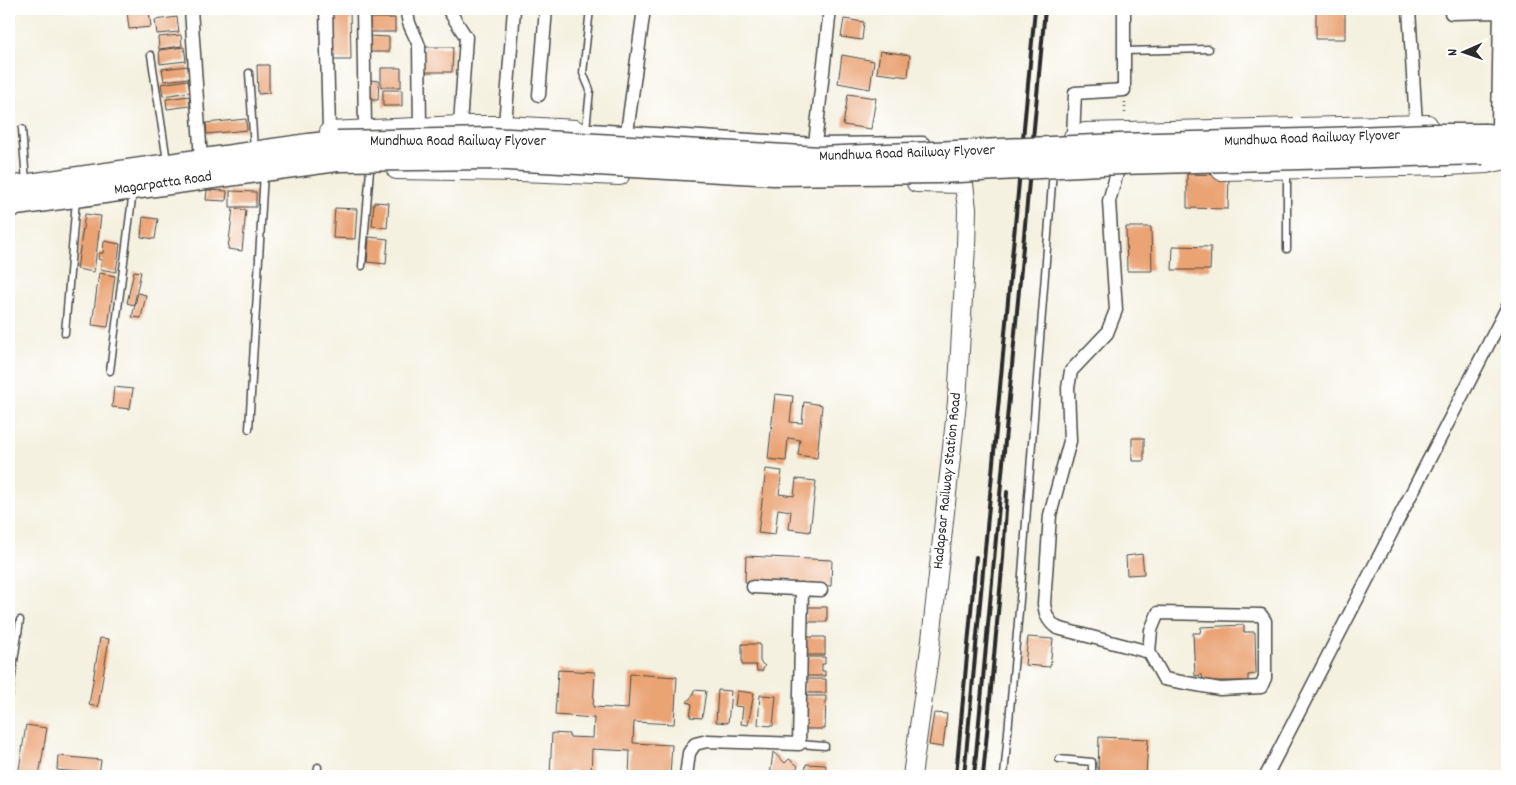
<svg xmlns="http://www.w3.org/2000/svg" width="1516" height="785" font-family="Dekko,sans-serif">
<style>
.building{fill:#eaa373}
.lines{fill:none;stroke-linecap:round;stroke-linejoin:round}
.lane-casing{stroke:#494946;stroke-width:9}
.street-casing{stroke:#494946;stroke-width:15}
.secondary-casing{stroke:#494946;stroke-width:20}
.highway-casing{stroke:#494946;stroke-width:25}
.path{stroke:#494946;stroke-width:2.5;stroke-dasharray:1 4;stroke-linecap:butt}
.lane{stroke:#fff;stroke-width:6}
.street{stroke:#fff;stroke-width:12}
.secondary{stroke:#fff;stroke-width:18}
.highway{stroke:#fff;stroke-width:22}
.rail{stroke:#2b2b2b;stroke-width:4}
.highway-bridge-casing{stroke:#494946;stroke-width:25;stroke-linecap:butt}
.highway-bridge{stroke:#fff;stroke-width:22}
.labels{text-anchor:middle;dominant-baseline:central;stroke-width:4.5;stroke-linejoin:round;paint-order:stroke}
.street-label{font-size:15px;fill:#2b2b2b;stroke:#fff}
</style>
<rect width="100%" height="100%" fill="#fff"/>
<filter id="ink" filterUnits="userSpaceOnUse"><feTurbulence type="fractalNoise" baseFrequency=".02" numOctaves="2"/><feDisplacementMap in="SourceGraphic" scale="10" xChannelSelector="R" yChannelSelector="G"/><feConvolveMatrix kernelMatrix="1 2 1 2 8 2 1 2 1" color-interpolation-filters="sRGB"/></filter>
<filter id="wash" filterUnits="userSpaceOnUse"><feTurbulence type="fractalNoise" baseFrequency=".0096" numOctaves="4" result="noise"/><feDisplacementMap in="SourceGraphic" scale="20" xChannelSelector="R" yChannelSelector="G"/><feGaussianBlur stdDeviation="1.12" result="paint"/><feColorMatrix in="noise" values="0 0 0 0 0 0 0 0 0 0 0 0 0 0 0 0 0 1.4 0 .05"/><feComposite in="paint" operator="in"/></filter>
<g filter="url(#wash)">
<rect width="100%" height="100%" fill="#f4f1e0"/>
<g id="blocks">
<path class="building" d="M330,9H350L351,60H332Z
M370,9H394V14L370,13Z
M1316,9H1345V39H1316Z
M149,10L151,27L129,29L127,12Z
M177,17L179,32L157,34L155,20Z
M370,18H395V32H370Z
M844,19L864,22L862,40L841,37Z
M181,35L182,46L159,49L158,37Z
M368,36L389,37V52H368Z
M184,47L186,61L160,64L159,50Z
M423,47H453L452,72H423Z
M880,51L910,55L908,77L877,73Z
M842,55L874,61L870,89L838,83Z
M257,65H269V93L258,94Z
M188,66L189,78L164,81L162,69Z
M381,68H401V87H381Z
M188,80L190,92L163,96L161,84Z
M369,80L379,81L378,100H370Z
M383,90H402V106H383Z
M848,94L876,98L871,129L843,125Z
M189,96L190,106L167,109L166,99Z
M246,119L247,130L207,134L206,123Z
M1187,174L1229,175L1228,209L1187,208Z
M207,190L227,191L226,201L206,200Z
M230,191L256,192V207H230Z
M374,202L389,203L387,228L372,226Z
M233,208L246,210L242,251L228,249Z
M335,208L357,209L355,239L333,238Z
M85,214L101,216L94,272L77,269Z
M143,217L158,219L155,239L141,237Z
M1126,227H1151L1152,271H1127Z
M369,237L388,239L386,264L367,262Z
M104,241L120,244L116,272L100,269L102,260L98,259L99,253H103Z
M1173,246L1211,247L1210,270H1172Z
M134,271L141,272L134,305L127,303Z
M99,273L115,276L108,327L92,325Z
M138,293L146,295L141,318L132,317Z
M114,387L133,389L130,409L112,407Z
M775,394L793,396L790,422L802,423L804,402L822,405L817,458L798,455L800,440L788,438L786,461L768,459Z
M1132,438H1144V461H1132Z
M766,469L782,471L779,494L794,496L796,479L816,481L810,532L789,529L791,511L778,509L775,535L758,533Z
M1142,554L1144,574L1127,575L1126,556Z
M746,556L832,560L831,586L745,582Z
M805,607H827V622H805Z
M1244,625V632H1255L1256,674L1248,675V681H1203L1202,675L1195,676L1193,633H1200L1201,627Z
M805,637H825V655H805Z
M1028,637L1053,639L1050,667L1025,665Z
M100,638L109,639L98,707L89,705Z
M742,644H760V662L765,666L762,671H757L756,665H742Z
M806,657H825V664H822V671H825V676H806Z
M558,670L595,672L593,707L628,709L630,674L677,677L674,724L634,722L633,743L672,745L670,776H629L630,751L592,749L591,776H575V771H568L567,776H550L552,733L569,734V737L593,738L594,718L555,715Z
M804,679H826V693H804Z
M694,690L706,691L702,718L690,717L692,704L687,702L693,695Z
M718,690L731,691L728,723L716,722Z
M737,691L754,693L748,725L741,724L743,707L735,706Z
M760,695L776,696L773,726L758,725Z
M802,696H826L825,729H801Z
M934,713L947,714L943,747L929,745Z
M26,725L47,728L39,776H18Z
M1099,737L1148,739L1146,776H1098Z
M773,752L785,763L789,759L798,766L791,776H770Z
M58,756L101,760L99,774L57,770Z
M806,764L826,765L825,776H805Z
M325,773L350,775V776H325Z"/>
</g>
</g>
<g filter="url(#ink)">
<use href="#blocks" fill-opacity="0" stroke="#494946" stroke-width="1"/>
<g class="lines">
<g class="lane-casing">
<path id="lane" d="M1124,51L1209,49
M151,55L167,161
M249,73L254,149
M22,129L26,182
M586,129L590,90L583,73L590,9
M1287,249V171
M362,266L370,170
M65,333L76,200
M110,371L133,191
M249,429L264,173
M9,695L20,620
M799,744L825,746
M1059,759L1092,762V776
M317,776L318,767
M1004,776L1020,600L1053,170"/>
</g>
<g class="street-casing">
<path id="street" d="M191,9L201,160
M326,9L329,131
M363,9L365,128
M407,9C407,26 414,31 419,46L420,127
M448,9L466,37L460,125
M1409,9L1416,124
M1451,13L1500,12
M539,95L546,9
M505,125L514,9
M1498,125L1500,9
M575,129L815,144L923,143
M627,132L644,9
M1073,137L1075,93L1124,90V9
M815,144L830,9
M1117,173L1109,201L1116,310L1107,333L1071,371L1068,388L1070,441L1050,515L1044,604C1046,616 1048,621 1057,628L1149,652L1164,679L1220,689L1261,687L1265,678V621L1261,615L1158,613L1151,630L1149,652
M753,587L821,590
M686,776L689,753L695,744L707,741L799,744L802,589
M1266,776L1507,308"/>
</g>
<g class="secondary-casing">
<path id="secondary" d="M330,143L329,131L460,125H505L575,129L573,156
M1074,158L1073,137L1085,132L1428,124
M396,170L521,172L620,176
M1221,171L1447,166L1487,164L1507,160
M912,776L930,649L957,402L966,246L967,209L964,184L916,183"/>
</g>
<g class="highway-casing">
<path id="highway" d="M1485,135L1507,137
M1483,153L1507,154
M9,188L308,145L337,142
M9,205L337,160"/>
</g>
<path class="path" d="M1125,102V116"/>
<use href="#lane" class="lane"/>
<use href="#street" class="street"/>
<use href="#secondary" class="secondary"/>
<use href="#highway" class="highway"/>
<path class="rail" d="M956,776L976,557
M964,776L1035,9
M974,776L1045,9
M983,776L1003,558L1007,492"/>
<g class="highway-bridge-casing">
<path id="highway-bridge" d="M337,142L491,139L820,158L1119,145L1303,140L1431,135H1485
M337,160L491,158L774,174L939,172L1120,163L1483,153"/>
</g>
<use href="#highway-bridge" class="highway-bridge"/>
</g>
</g>
<g class="labels">
<g class="street-label">
<text transform="translate(1312 139) rotate(-2)">Mundhwa Road Railway Flyover</text>
<text x="458" y="142">Mundhwa Road Railway Flyover</text>
<text transform="translate(907 154) rotate(-2)">Mundhwa Road Railway Flyover</text>
<text transform="translate(163 184) rotate(-8)">Magarpatta Road</text>
<text transform="translate(948 481) rotate(-84)">Hadapsar Railway Station Road</text>
</g>
</g>
<rect width="1516" height="785" fill="none" stroke="#fff" stroke-width="30"/>
<g transform="translate(1464 52) rotate(268)" stroke="#ffffff" stroke-width="4" paint-order="stroke">
<path d="M0-4L9 19L0 12L-9 19Z" fill="#2b2b2b"/>
<text y="-8" font-size="14" font-weight="bold" text-anchor="middle" fill="#2b2b2b">N</text>
</g>
</svg>
